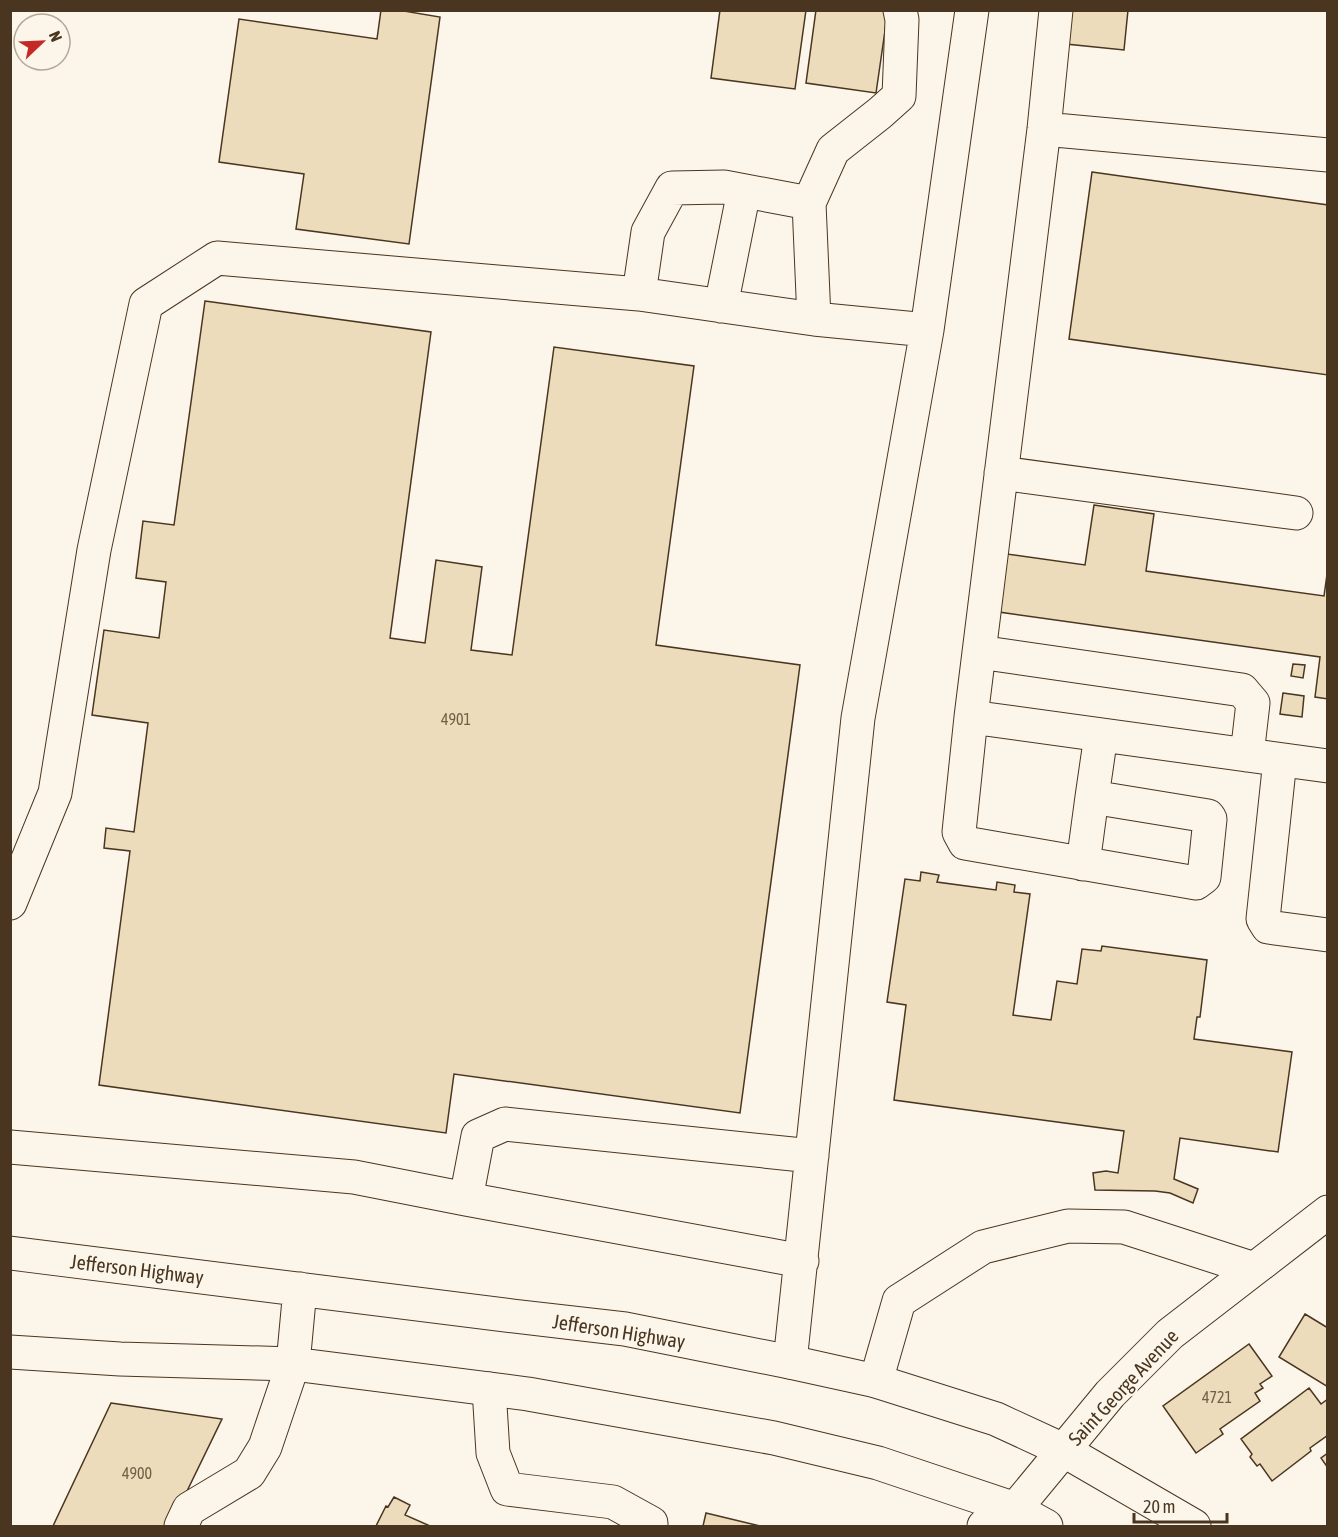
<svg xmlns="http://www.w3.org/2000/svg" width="1338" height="1537" font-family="'Asap Condensed',sans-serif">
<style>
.building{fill:#ecdcbc;stroke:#4a3520;stroke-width:1.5}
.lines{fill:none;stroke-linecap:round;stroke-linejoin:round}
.minor-casing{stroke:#4a3520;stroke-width:35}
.major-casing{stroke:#4a3520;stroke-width:35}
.minor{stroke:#fbf6e9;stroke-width:33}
.major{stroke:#fbf6e9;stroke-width:33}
.labels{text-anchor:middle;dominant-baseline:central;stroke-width:4.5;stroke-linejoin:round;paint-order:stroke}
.number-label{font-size:16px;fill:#725f47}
.street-label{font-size:20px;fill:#4a3520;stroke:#fbf6e9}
</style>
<rect width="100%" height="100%" fill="#fbf6e9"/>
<path class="building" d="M381,10H398L440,17L409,244L296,229L304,174L219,162L239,19L377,39Z
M720,10H806L795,89L711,78Z
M816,10H888L876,93L806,83Z
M1069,10H1128L1124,50L1066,44Z
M1092,172L1328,205V375L1069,339Z
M205,301L431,332L390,638L425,643L436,560L482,567L471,650L512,655L554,347L694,366L656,645L800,665L740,1113L454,1074L446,1133L99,1085L130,851L104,848L106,828L134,832L148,723L92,715L104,630L159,638L166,582L136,578L143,521L174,525Z
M1094,505L1154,514L1146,571L1324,596L1328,567V699L1315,697L1320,657L999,612L1007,554L1085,565Z
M1293,664L1305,665L1303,678L1291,676Z
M1283,693L1304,696L1302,717L1280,714Z
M921,872L939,875L937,882L996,890L997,882L1015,885L1014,892L1030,894L1013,1015L1051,1020L1057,981L1077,984L1082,949L1101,951L1102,946L1207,960L1200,1017H1197L1194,1039L1292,1052L1278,1152L1180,1138L1174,1179L1198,1189L1193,1203L1170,1193L1155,1191L1095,1190L1093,1173L1106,1171L1118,1173L1124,1131L894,1100L906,1005L887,1002L905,879L920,881Z
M1305,1314L1328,1328V1387L1279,1357Z
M1249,1344L1272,1376L1260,1384L1263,1388L1255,1393L1260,1401L1220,1429L1223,1434L1196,1453L1163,1406Z
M1309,1388L1321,1404L1328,1399V1435L1310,1448L1311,1451L1272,1481L1260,1464L1257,1466L1250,1457L1252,1454L1241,1439Z
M111,1403L222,1419L170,1526H53Z
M1328,1453V1468L1321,1458Z
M394,1497L410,1505L405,1515L430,1526H376L386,1506L388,1507Z
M706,1513L760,1526H703Z"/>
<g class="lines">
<g class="minor-casing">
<path id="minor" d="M1056,10L1044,129L971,717L1328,766
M1044,129L1328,155
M639,294L648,232L672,188L724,187L809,203
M721,306L744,191
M814,319L809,203L833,150L880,113L899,96L902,20L900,10
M1001,473L1296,513
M979,652L1242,690L1253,703L1247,755
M971,717L959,832L965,843L1196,883L1204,877L1210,819L1208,816L1092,797L1101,735
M1280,760L1263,919L1268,927L1328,935
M1083,864L1092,797
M10,903L55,793L94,550L146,304L217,258L639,294L814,319L927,330
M10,1147L354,1177L466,1199L802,1261
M466,1199L478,1136L505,1124L812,1156
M790,1362L858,718L927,330L972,10
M876,1381L899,1301L983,1247L1068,1226L1124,1227L1254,1269
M489,1389L493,1453L507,1489L613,1502L651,1523V1526
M181,1526L189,1509L249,1473L265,1447L293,1364
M984,1526L1015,1509L1110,1394L1170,1334L1328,1212"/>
</g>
<g class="major-casing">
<path id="major" d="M10,1253L513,1316L625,1329L790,1362L876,1381L996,1419L1063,1450L1194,1526
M10,1352L120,1359L293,1364L528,1394L774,1438L878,1463L1015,1509L1046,1526
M293,1364L300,1289"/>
</g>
<use href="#minor" class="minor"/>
<use href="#major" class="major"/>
</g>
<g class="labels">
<g class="number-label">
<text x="456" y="719">4901</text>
<text x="1217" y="1397">4721</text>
<text x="137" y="1473">4900</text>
</g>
<g class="street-label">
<text transform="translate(137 1269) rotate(7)">Jefferson Highway</text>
<text transform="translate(619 1331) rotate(9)">Jefferson Highway</text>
<text transform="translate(1123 1387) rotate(-47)">Saint George Avenue</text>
</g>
</g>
<rect width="1338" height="1537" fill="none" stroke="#4a3520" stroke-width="24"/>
<g transform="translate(42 42) rotate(67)"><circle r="28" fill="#fbf6e9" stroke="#b4a999" stroke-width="1.5"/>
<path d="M0-4.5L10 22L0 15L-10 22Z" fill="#c62828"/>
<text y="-9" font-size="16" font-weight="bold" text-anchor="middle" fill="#4a3520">N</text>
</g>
<path d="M1134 1513v9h93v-9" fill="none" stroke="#4a3520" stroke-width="3"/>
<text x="1143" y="1513" font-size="18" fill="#4a3520" stroke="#fbf6e9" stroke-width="4.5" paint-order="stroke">20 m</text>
</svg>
